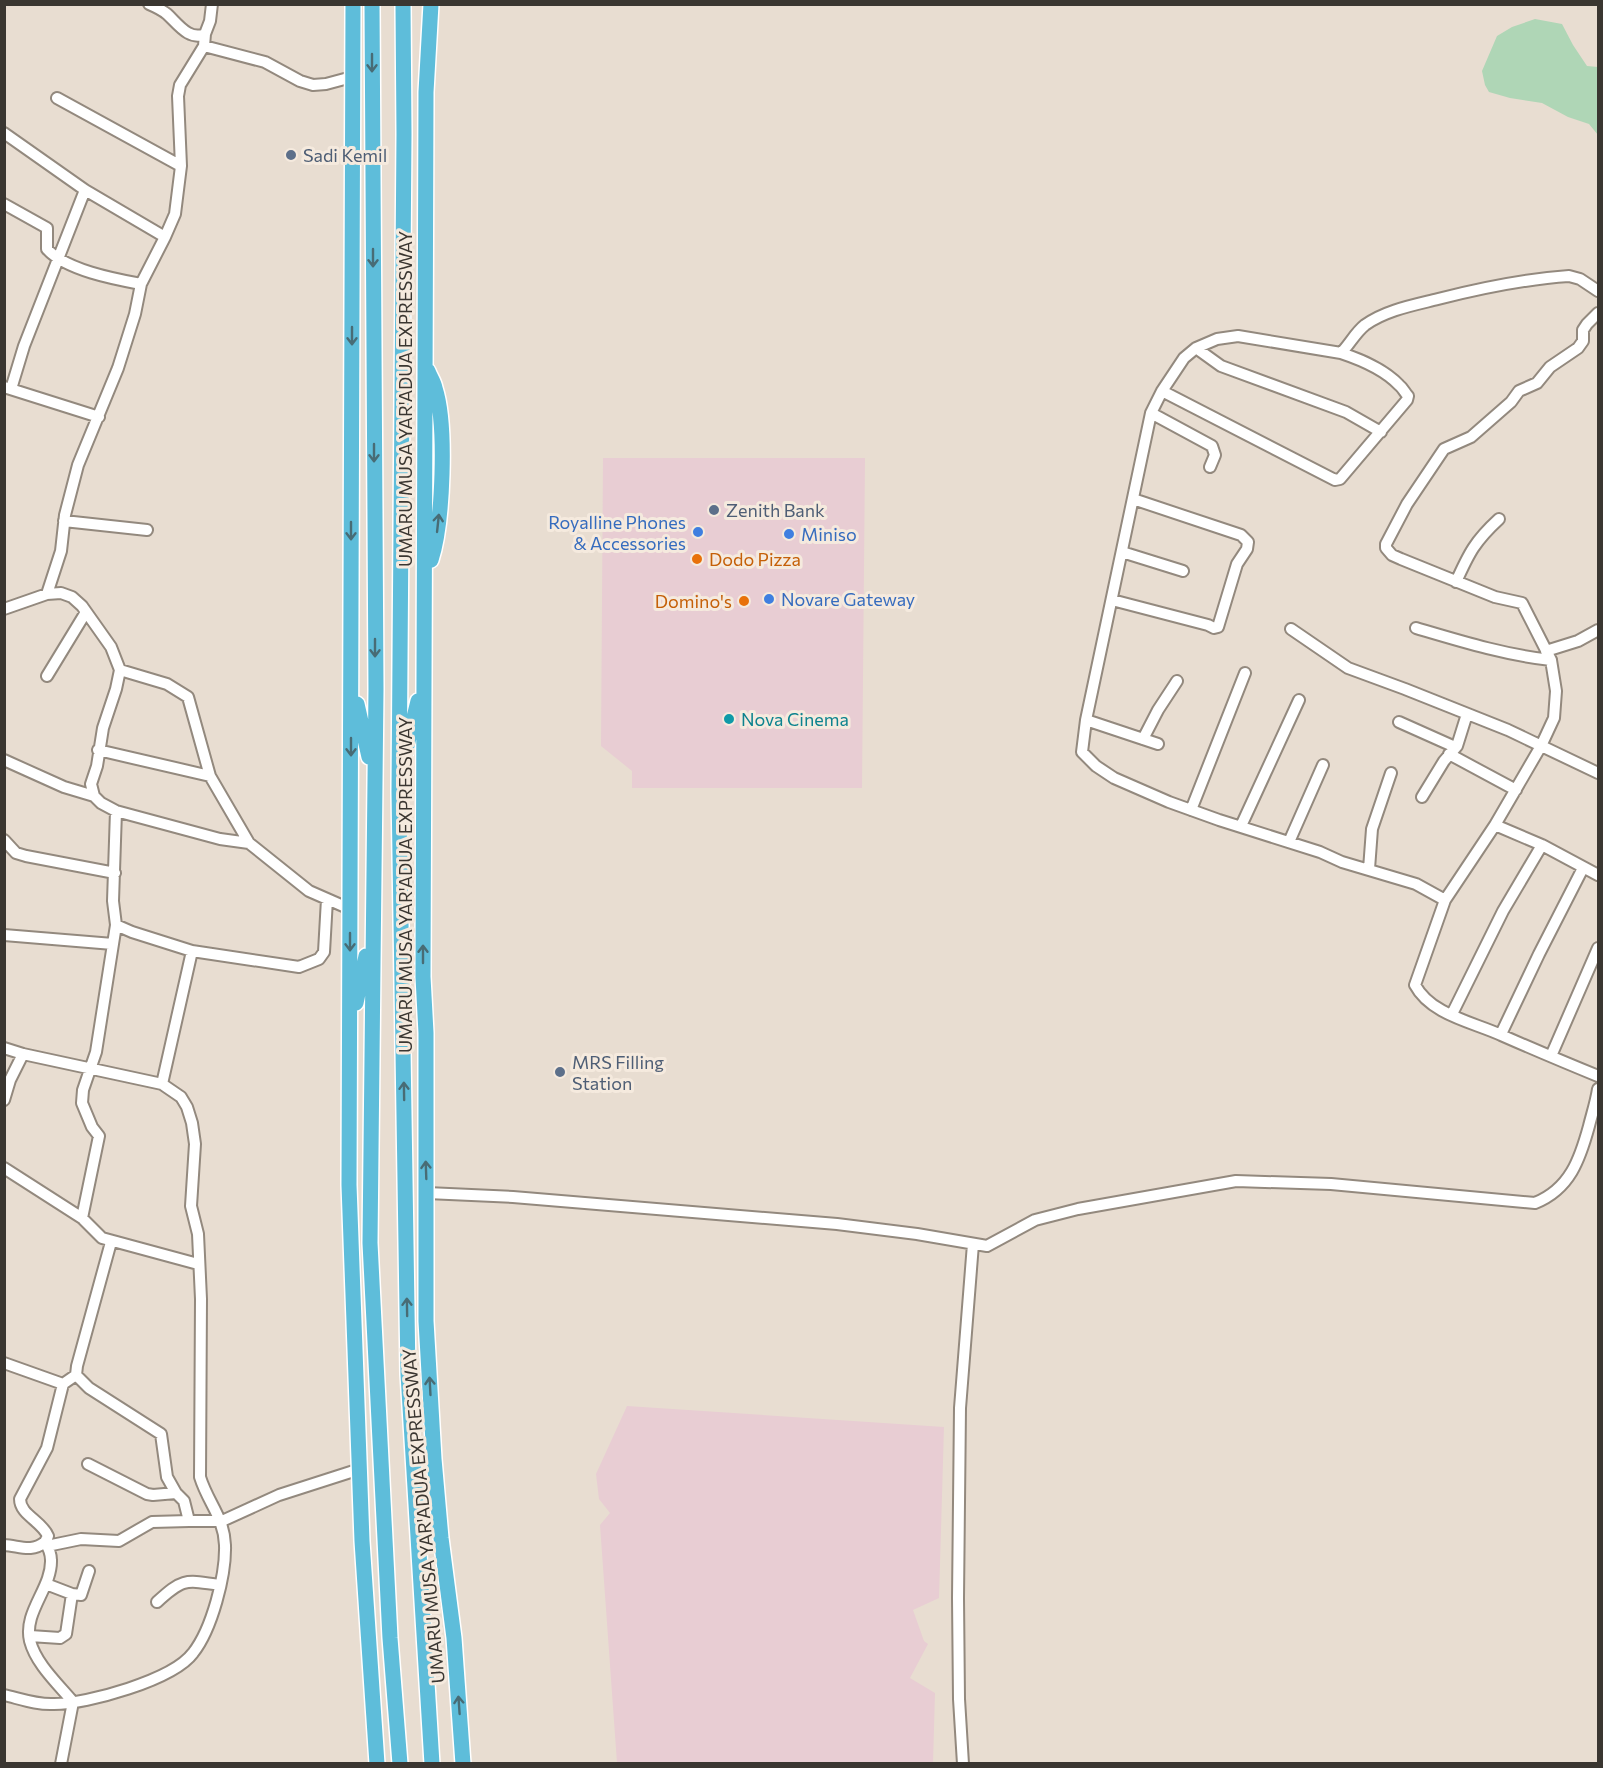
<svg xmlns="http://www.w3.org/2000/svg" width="1603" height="1768" font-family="Commissioner,sans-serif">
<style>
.commercial{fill:#e8cdd3}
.green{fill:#afd6b6}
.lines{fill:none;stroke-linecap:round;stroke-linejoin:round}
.minor-casing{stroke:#93897e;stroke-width:14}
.highway-casing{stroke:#fff;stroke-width:18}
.minor{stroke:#fff;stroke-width:10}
.highway{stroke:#5ebdda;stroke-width:15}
.oneway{stroke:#486c75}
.service-dot{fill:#5c6f8a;stroke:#f5eade;stroke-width:2}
.shop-dot{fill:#3f7fe0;stroke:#f5eade;stroke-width:2}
.food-dot{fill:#e8710a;stroke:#f5eade;stroke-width:2}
.culture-dot{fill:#0f9aa8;stroke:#f5eade;stroke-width:2}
.labels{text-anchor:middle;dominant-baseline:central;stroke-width:6;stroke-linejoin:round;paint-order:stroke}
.service-label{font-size:18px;fill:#4e5e75;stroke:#f5eade;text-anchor:start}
.street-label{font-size:18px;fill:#3a3631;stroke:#f5eade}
.shop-label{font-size:18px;fill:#366cbe;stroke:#f5eade;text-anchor:start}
.food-label{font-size:18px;fill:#c56008;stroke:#f5eade;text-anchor:start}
.culture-label{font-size:18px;fill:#0d838f;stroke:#f5eade;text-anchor:start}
</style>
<rect width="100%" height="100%" fill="#e8ddd1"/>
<path class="commercial" d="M603,458H865L862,788H632V771L601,746Z
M627,1406L944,1427L939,1598L913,1610L924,1641L928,1644L910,1678L935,1693L933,1763H617L600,1525L610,1513L599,1499L596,1474Z"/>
<path class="green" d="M1535,19L1562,24L1573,45L1587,66L1598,67V135L1589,124L1568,117L1542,103L1510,98L1489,92L1485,85L1482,71L1497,36L1512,27Z"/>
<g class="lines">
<g class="minor-casing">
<path id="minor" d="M149,4C156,7 162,10 167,14C178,24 189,41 205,34
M204,46L265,62L300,81L313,85L326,84L352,77
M57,98L181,166
M4,133L85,190L165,237
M4,204L47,228V249C66,270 114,279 141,284
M1598,313L1587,324L1583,330V341L1578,348L1550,367L1537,383L1519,391L1511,402L1471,437L1444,449L1407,504L1386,544V548L1392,555L1401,559L1495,597L1522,603L1551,660L1556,691L1554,718L1541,746L1495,825L1445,900L1415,985C1431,1015 1473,1022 1501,1035C1533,1049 1566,1063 1598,1076
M1196,348L1221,366L1346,412L1381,432
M4,387L99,417
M11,389L24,346L85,190
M1162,391L1335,480L1340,479L1407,400L1408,396C1405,393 1403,388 1399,385C1384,369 1362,360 1341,353
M1151,413L1212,446L1215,455L1210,467
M64,521L147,530
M1122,552L1183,571
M1456,582C1469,553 1475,541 1499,519
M47,594L61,551L65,515L78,465L118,368L135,314L141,284L165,237L175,214L181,166L178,96L180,85L204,46L205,34L210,21L212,4
M1112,600L1208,625L1214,628L1218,627L1237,564L1247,549L1248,542L1241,535L1133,499
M4,609L47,594L61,593L72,597L82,606L111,647L120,670L116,689L103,728L97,766L91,784L94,796L101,803L116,811L220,839L249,843L309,891L350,909
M1416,628C1460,641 1505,655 1551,660
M1291,629L1348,668L1405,689L1508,730L1598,773
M1546,651L1578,641L1598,630
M120,670L167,684L188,697L210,776L249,843
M47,676L86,612
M1086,720L1158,744
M1399,722L1455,747
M1143,739L1158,710L1177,681
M98,750L210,776
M1449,754L1516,790
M4,760L64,787L94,796
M1422,797L1444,761L1457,746L1467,714
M1191,810L1245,673
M1495,825L1542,845L1598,875
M1241,826L1299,700
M4,840L16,853L26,856L115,873
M1289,842L1323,765
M1369,869L1372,829L1391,773
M1445,900L1416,884L1342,862L1320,852L1219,820L1169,802L1114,778L1096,766L1082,752L1086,720L1151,413L1162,391L1184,358L1196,348L1217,339L1238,336L1341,353C1350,344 1355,333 1365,325C1386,310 1414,305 1438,299C1481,288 1525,279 1569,276L1580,279L1598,291
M116,925L132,932L192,951L299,967L319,959L324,952L327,899
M4,935L113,944
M1452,1014L1503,911L1542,845
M1501,1034L1539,954L1583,868
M4,1048L23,1054L162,1084
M1551,1056L1598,948
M4,1100L10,1080L23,1054
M4,1168L82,1218L102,1238L198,1264
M427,1193L513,1197L837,1224L917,1234L987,1246L1035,1220L1078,1209L1236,1181L1331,1184L1535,1203C1570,1189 1580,1159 1589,1126C1592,1114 1596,1102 1598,1089
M82,1218L99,1136L92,1127L82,1103L83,1090L96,1052L116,925L113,901L116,811
M111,1242L77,1366L76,1375L89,1388L161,1434L167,1477L176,1493L184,1501L189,1521H222L279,1495L360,1469
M4,1363L63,1384
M88,1464L147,1494L153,1495L176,1493
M4,1545C20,1546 31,1553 45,1542
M47,1546L81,1539L119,1541L152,1522L189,1521
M72,1594L81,1595L89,1571
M157,1602C183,1578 185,1580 220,1585
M30,1636L60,1638L66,1634L72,1594L46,1584
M4,1695C21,1699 37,1705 54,1704C87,1704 173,1680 193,1653C212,1629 226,1575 225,1545C224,1517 208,1503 200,1477L201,1299L198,1234L191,1206L195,1144L192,1123L187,1107L181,1097L162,1084L192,951
M73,1702C58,1684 36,1664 30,1641C23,1612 52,1588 51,1560C51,1554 48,1547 45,1542L48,1536C42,1521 20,1515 20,1499L47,1448L63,1384L76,1375
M61,1764L73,1702
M963,1764L959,1699L958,1598L960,1408L973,1244"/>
</g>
<g class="highway-casing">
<path id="highway" d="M353,4L349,1185L362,1541L377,1764
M372,4L376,689L370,1243L390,1638L400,1764
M403,4L404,134L399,791L408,1374L432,1764
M431,4L426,92L423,977L426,1033V1321L434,1459L441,1538L454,1638L463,1764
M428,371C430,377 434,382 435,388C447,425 443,523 431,560
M357,704L369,757
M405,754L418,701
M356,1003L366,956"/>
</g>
<use href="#minor" class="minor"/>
<use href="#highway" class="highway"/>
</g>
<defs><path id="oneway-shaft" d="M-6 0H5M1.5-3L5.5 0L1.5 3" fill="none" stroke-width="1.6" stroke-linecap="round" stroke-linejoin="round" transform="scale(1.5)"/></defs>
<g class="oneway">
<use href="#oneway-shaft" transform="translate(372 63) rotate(90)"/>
<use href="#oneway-shaft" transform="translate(373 258) rotate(90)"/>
<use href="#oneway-shaft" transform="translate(352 336) rotate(90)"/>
<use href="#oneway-shaft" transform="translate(374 453) rotate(90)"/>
<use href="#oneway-shaft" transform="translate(438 523) rotate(-84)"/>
<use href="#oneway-shaft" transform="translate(351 531) rotate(90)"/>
<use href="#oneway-shaft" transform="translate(375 648) rotate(90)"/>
<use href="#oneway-shaft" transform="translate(351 747) rotate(90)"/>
<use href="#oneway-shaft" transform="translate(350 942) rotate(90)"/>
<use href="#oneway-shaft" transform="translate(423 954) rotate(-90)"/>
<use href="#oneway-shaft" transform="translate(404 1091) rotate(-91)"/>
<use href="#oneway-shaft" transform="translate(426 1170) rotate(-92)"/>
<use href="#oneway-shaft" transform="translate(407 1307) rotate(-91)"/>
<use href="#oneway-shaft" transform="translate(430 1386) rotate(-93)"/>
<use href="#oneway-shaft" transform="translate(459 1705) rotate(-94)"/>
</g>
<g class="service-dot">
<circle cx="291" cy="155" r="6"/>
<circle cx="714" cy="510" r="6"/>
<circle cx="560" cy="1072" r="6"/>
</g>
<g class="shop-dot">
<circle cx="698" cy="532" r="6"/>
<circle cx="789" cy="534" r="6"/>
<circle cx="769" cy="599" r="6"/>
</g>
<g class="food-dot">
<circle cx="697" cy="559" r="6"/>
<circle cx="744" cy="601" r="6"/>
</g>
<circle class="culture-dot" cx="729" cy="719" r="6"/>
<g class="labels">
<g class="service-label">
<text x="303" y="155">Sadi Kemil</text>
<text x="726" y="510">Zenith Bank</text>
<text x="572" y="1062">MRS Filling<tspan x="572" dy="21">Station</tspan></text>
</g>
<g class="street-label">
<text transform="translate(405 399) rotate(-90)">UMARU MUSA YAR'ADUA EXPRESSWAY</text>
<text transform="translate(405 885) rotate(-90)">UMARU MUSA YAR'ADUA EXPRESSWAY</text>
<text transform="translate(423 1516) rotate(-95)">UMARU MUSA YAR'ADUA EXPRESSWAY</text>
</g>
<g class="shop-label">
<text x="686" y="522" text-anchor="end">Royalline Phones<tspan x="686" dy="21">&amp; Accessories</tspan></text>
<text x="801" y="534">Miniso</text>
<text x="781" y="599">Novare Gateway</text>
</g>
<g class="food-label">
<text x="709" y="559">Dodo Pizza</text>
<text x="732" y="601" text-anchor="end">Domino's</text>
</g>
<g class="culture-label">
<text x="741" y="719">Nova Cinema</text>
</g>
</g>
<rect width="1603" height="1768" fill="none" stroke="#3a3631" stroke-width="12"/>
</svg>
